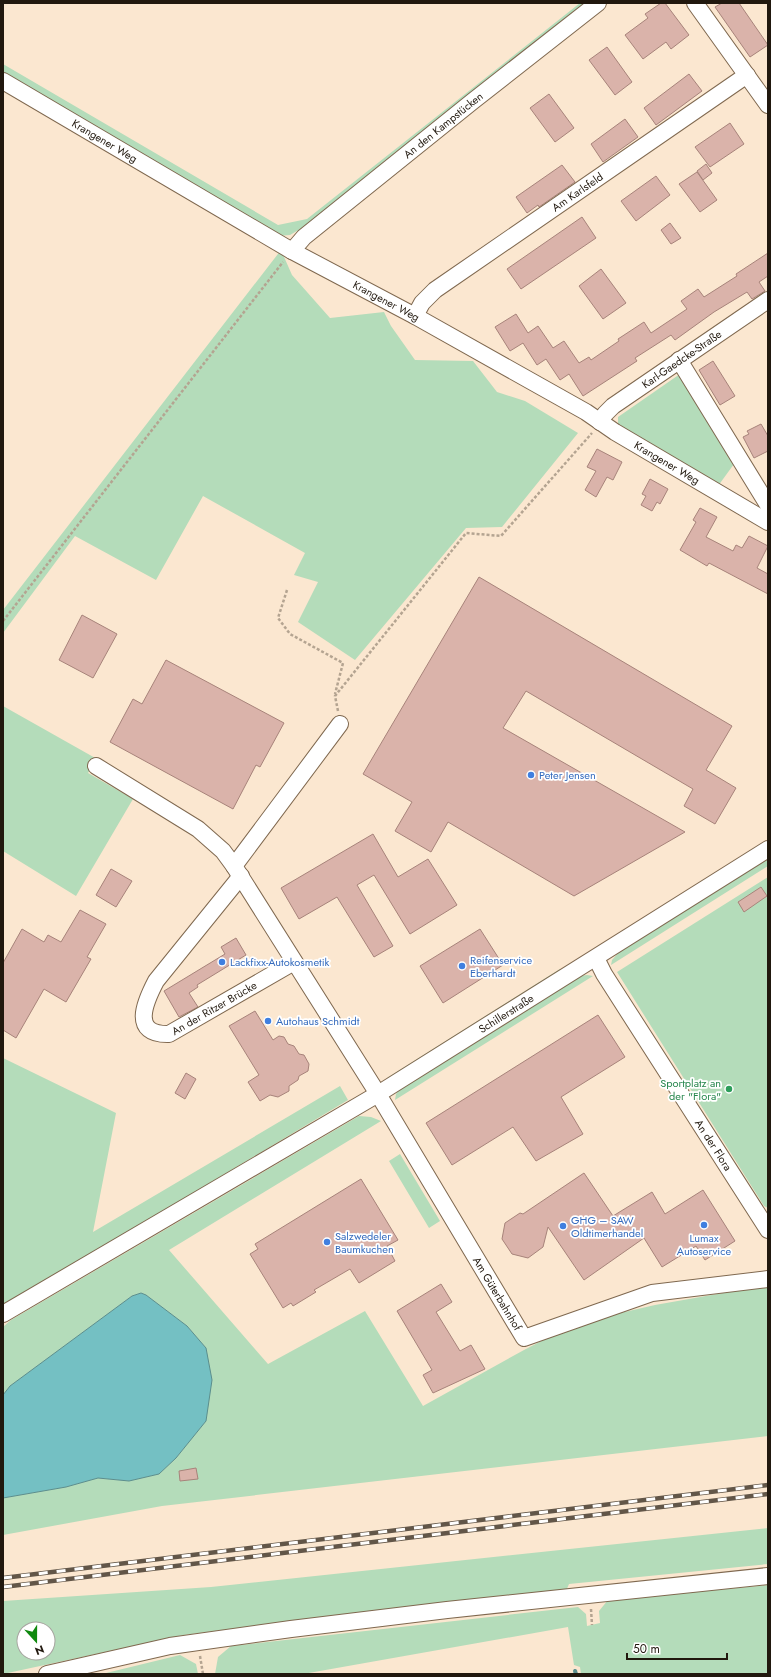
<svg xmlns="http://www.w3.org/2000/svg" width="771" height="1677" font-family="Jost,sans-serif">
<style>
.green{fill:#b4dcba;fill-rule:evenodd}
.water{fill:#74c0c3;stroke:#5b8e8d}
.lines{fill:none;stroke-linecap:round;stroke-linejoin:round}
.stream{stroke:#5b8e8d;stroke-width:4}
.building{fill:#dab3aa;stroke:#a7837a}
.minor-casing{stroke:#7f684f;stroke-width:18}
.path{stroke:#b4a491;stroke-width:2.5;stroke-dasharray:3 2;stroke-linecap:butt}
.minor{stroke:#fff;stroke-width:16}
.rail-casing{stroke:#625648;stroke-width:4.5}
.rail{stroke:#fff;stroke-width:3;stroke-dasharray:9;stroke-linecap:butt}
.shop-dot{fill:#3f7fe0;stroke:#fff;stroke-width:1.5}
.leisure-dot{fill:#2e9e5b;stroke:#fff;stroke-width:1.5}
.labels{text-anchor:middle;dominant-baseline:central;stroke-width:3.5;stroke-linejoin:round;paint-order:stroke}
.street-label{font-size:11px;fill:#21180e;stroke:#fff}
.shop-label{font-size:11px;fill:#366cbe;stroke:#fff;text-anchor:start}
.leisure-label{font-size:11px;fill:#27864d;stroke:#fff;text-anchor:end}
</style>
<rect width="100%" height="100%" fill="#fbe7d0"/>
<path class="green" d="M580,3H589L312,222L290,235L277,236L3,74V64L278,225L307,219Z
M281,250L292,275L330,318L384,312L391,326L415,360L473,361L497,392L525,401L578,433L502,527L466,528L355,660L298,622L318,582L294,575L305,553L203,496L156,580L75,536L3,633V610Z
M680,374L734,464L718,486L618,428V417Z
M3,706L97,759L88,773L133,799L76,896L3,851Z
M768,857V866L611,965L612,960L620,951Z
M768,877V1208L764,1206L617,972Z
M560,969V972L393,1077L387,1078Z
M587,975L593,976L395,1100L396,1094L400,1088L579,976Z
M3,1058L116,1113L93,1232L340,1086L348,1100L118,1238L39,1284L3,1307Z
M359,1116L371,1117L381,1121L169,1250L268,1364L365,1311L423,1406L524,1350L551,1336L594,1319L655,1305L768,1285V1436L162,1506L3,1535V1498L66,1487L98,1478L129,1481L159,1474L176,1458L206,1421V1348L187,1326L146,1295L141,1293L132,1296L10,1386L3,1395V1327L11,1320Z
M400,1154L440,1221L429,1228L389,1161Z
M768,1528V1564L569,1584L566,1591L317,1618L184,1635L3,1674V1601L211,1587ZM24,1629H48V1653H24Z
M768,1585V1674H581L580,1667L574,1665L568,1627L303,1674H215L218,1657L231,1646L578,1607L586,1614L587,1626L600,1623L599,1611L608,1600Z
M180,1655L196,1664L198,1674H102Z"/>
<path class="water" d="M141,1293L146,1295L187,1326L206,1348L212,1380L206,1421L176,1458L159,1474L129,1481L98,1478L66,1487L3,1498V1395L10,1386L132,1296Z"/>
<g class="lines">
<path class="stream" d="M575,1671L576,1674"/>
</g>
<path class="building" d="M661,3H665L689,35L671,49L666,42L643,59L625,35L648,18L645,14Z
M722,3H739L768,45L750,57L715,7Z
M607,47L632,82L615,95L589,60Z
M689,74L702,91L656,125L644,108Z
M549,94L574,128L555,142L530,108Z
M625,119L638,137L603,162L591,144Z
M730,123L744,144L710,167L695,147Z
M706,164L712,173L703,180L697,171Z
M562,165L575,182L539,207L538,205L527,213L516,197Z
M697,172L717,200L700,212L679,184Z
M656,176L670,195L636,221L621,201Z
M582,217L596,238L521,289L507,269Z
M670,223L681,238L671,244L661,230Z
M768,253V276L759,282L765,291L752,299L747,292L714,312L675,340L671,335L635,358L637,361L583,396L569,374L560,380L546,359L537,365L523,343L510,351L495,327L516,314L528,333L538,326L553,348L564,341L579,363L589,357L591,360L619,341L618,339L644,322L651,333L687,309L681,301L698,289L704,297L737,276L736,274Z
M601,269L626,303L603,319L579,286Z
M713,361L735,396L720,405L699,370Z
M761,424L768,436V451L754,458L743,437L749,434L747,431Z
M597,449L622,462L613,480L607,477L596,497L585,490L596,471L587,467Z
M650,479L668,489L660,504L657,502L652,511L641,505L646,496L642,494Z
M700,508L717,517L706,537L733,551L736,545L742,548L749,536L768,546L757,568L768,574V594L709,563L707,566L680,550L696,522L693,520Z
M479,577L732,726L706,770L736,788L715,824L684,806L693,789L526,691L503,728L685,832L574,896L448,822L431,852L395,831L412,802L363,774Z
M82,615L117,634L93,678L59,660Z
M166,660L284,723L260,767L256,765L233,809L110,742L133,699L142,704Z
M373,834L398,877L428,859L457,905L410,934L374,875L357,885L393,946L374,957L337,897L299,919L281,888Z
M111,869L132,881L116,907L96,895Z
M761,887L767,896L744,912L738,902Z
M80,910L106,924L87,957L91,959L66,1002L44,989L16,1038L3,1030V963L22,929L44,942L48,935L61,942Z
M480,929L503,965L443,1003L420,966Z
M236,938L246,955L197,985L198,987L189,993L198,1007L179,1017L164,991L225,954L221,947Z
M255,1011L273,1040L279,1036L284,1037L288,1044L294,1046L299,1054L304,1055L309,1064L308,1071L299,1076L298,1080L289,1086V1091L278,1097L270,1095L260,1101L248,1082L259,1075L229,1026Z
M598,1015L625,1057L561,1097L583,1134L536,1161L513,1127L452,1165L426,1123Z
M186,1073L196,1079L185,1099L175,1093Z
M584,1173L613,1216L652,1192L665,1214L703,1190L735,1241L705,1260L696,1246L662,1267L644,1238L584,1280L548,1227L543,1247L528,1258L512,1254L502,1239L505,1223L520,1213L523,1214Z
M361,1179L398,1240L387,1246L395,1261L359,1283L350,1269L314,1290L316,1292L293,1306L291,1303L283,1308L250,1254L258,1249L255,1244Z
M441,1284L452,1302L436,1312L460,1351L471,1345L485,1369L433,1393L423,1375L432,1370L397,1311Z
M196,1468L198,1479L180,1481L179,1471Z"/>
<g class="lines">
<g class="minor-casing">
<g id="minor">
<path d="M695,3L768,105"/>
<path id="s1" d="M3,81L292,251L415,316L586,412L615,432L768,522"/>
<path id="s2" d="M292,251L304,237L473,101L598,3"/>
<path id="s3" d="M415,316L422,303L435,290L747,75"/>
<path d="M679,360L768,505"/>
<path id="s4" d="M600,422L605,414L613,406L768,300"/>
<path id="s5" d="M96,766L198,829L223,851L234,866L378,1094L524,1338L652,1293L768,1279"/>
<path d="M234,866L340,724"/>
<path id="s6" d="M241,876L156,981C145,1002 130,1035 169,1034L294,962"/>
<path id="s7" d="M596,958L604,974L768,1230"/>
<path id="s8" d="M3,1314L378,1094L768,849"/>
<path d="M47,1674L170,1646L291,1629L447,1610L768,1576"/>
</g>
</g>
<path class="path" d="M287,590L278,618L290,634L343,663L335,694
M3,621L283,262
M338,711L335,696L466,533L501,536L592,433
M591,1609L592,1625
M200,1656L203,1674"/>
<use href="#minor" class="minor"/>
<g class="rail-casing">
<path id="rail" d="M3,1578L768,1485
M3,1587L768,1494"/>
</g>
<use href="#rail" class="rail"/>
</g>
<g class="shop-dot">
<circle cx="531" cy="775" r="4"/>
<circle cx="222" cy="962" r="4"/>
<circle cx="462" cy="966" r="4"/>
<circle cx="268" cy="1021" r="4"/>
<circle cx="704" cy="1225" r="4"/>
<circle cx="563" cy="1226" r="4"/>
<circle cx="327" cy="1242" r="4"/>
</g>
<circle class="leisure-dot" cx="729" cy="1089" r="4"/>
<g class="labels">
<g class="street-label">
<text stroke="none"><textPath href="#s2" startOffset="197">An den Kampstücken</textPath></text>
<text stroke="none"><textPath href="#s1" startOffset="118">Krangener Weg</textPath></text>
<text stroke="none"><textPath href="#s3" startOffset="206">Am Karlsfeld</textPath></text>
<text stroke="none"><textPath href="#s1" startOffset="442">Krangener Weg</textPath></text>
<text stroke="none"><textPath href="#s4" startOffset="104">Karl-Gaedcke-Straße</textPath></text>
<text stroke="none"><textPath href="#s1" startOffset="766">Krangener Weg</textPath></text>
<text stroke="none"><textPath href="#s6" startOffset="260">An der Ritzer Brücke</textPath></text>
<text stroke="none"><textPath href="#s8" startOffset="586">Schillerstraße</textPath></text>
<text stroke="none"><textPath href="#s7" startOffset="221">An der Flora</textPath></text>
<text stroke="none"><textPath href="#s5" startOffset="674">Am Güterbahnhof</textPath></text>
</g>
<g class="shop-label">
<text x="539" y="775">Peter Jensen</text>
<text x="470" y="960">Reifenservice<tspan x="470" dy="13">Eberhardt</tspan></text>
<text x="230" y="962">Lackfixx-Autokosmetik</text>
<text x="276" y="1021">Autohaus Schmidt</text>
<text x="571" y="1220">GHG – SAW<tspan x="571" dy="13">Oldtimerhandel</tspan></text>
<text x="335" y="1236">Salzwedeler<tspan x="335" dy="13">Baumkuchen</tspan></text>
<text x="704" y="1238" text-anchor="middle">Lumax<tspan x="704" dy="13">Autoservice</tspan></text>
</g>
<g class="leisure-label">
<text x="721" y="1083">Sportplatz an<tspan x="721" dy="13">der "Flora"</tspan></text>
</g>
</g>
<rect width="771" height="1677" fill="none" stroke="#21180e" stroke-width="8"/>
<g transform="translate(36 1641) rotate(159)"><circle r="19" fill="#ffffff" stroke="#a6a39f"/>
<path d="M0-3L7 15L0 10L-7 15Z" fill="#0f890e"/>
<text y="-6" font-size="11" font-weight="bold" text-anchor="middle" fill="#21180e">N</text>
</g>
<path d="M627 1653v6h100v-6" fill="none" stroke="#21180e" stroke-width="2"/>
<text x="633" y="1653" font-size="12" fill="#21180e" stroke="#ffffff" stroke-width="3" paint-order="stroke">50 m</text>
</svg>
